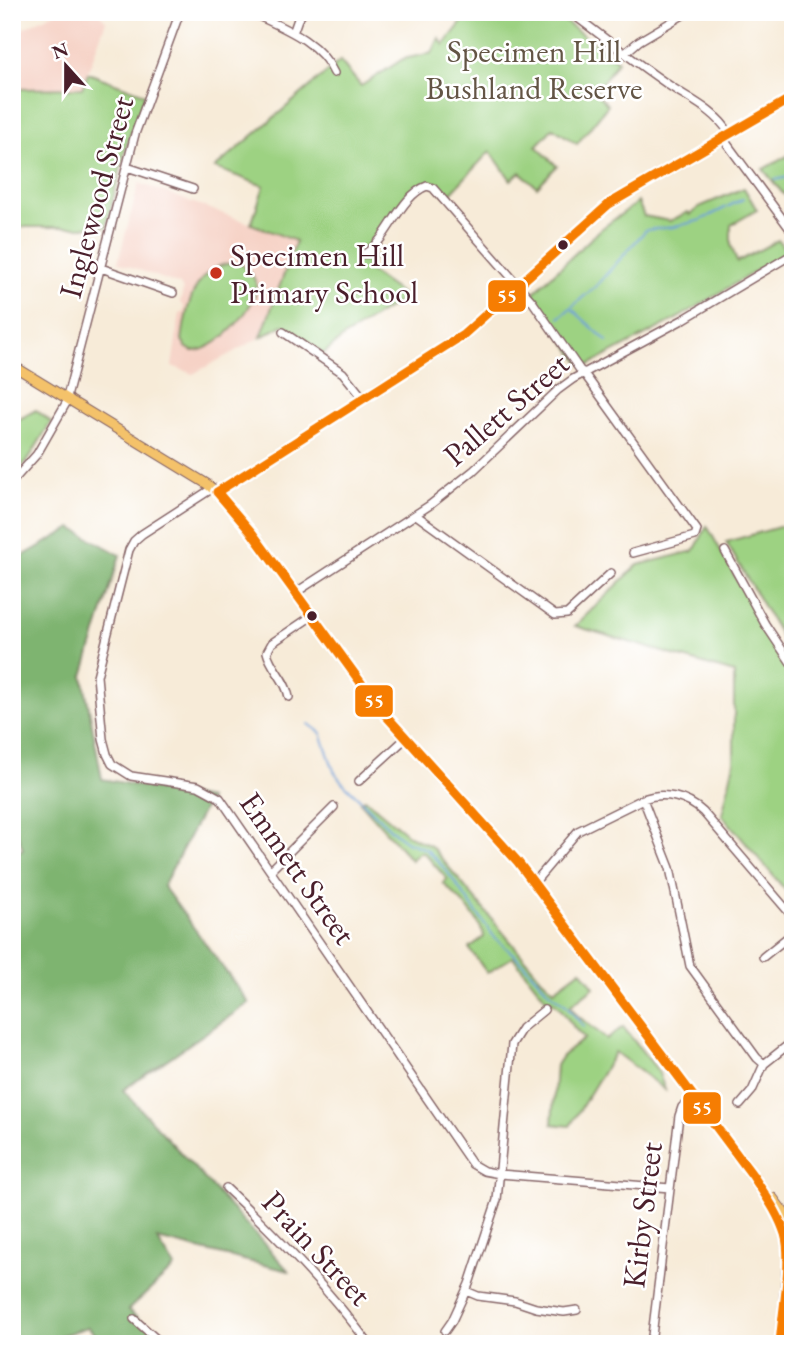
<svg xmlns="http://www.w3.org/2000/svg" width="805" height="1356" font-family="'EB Garamond',serif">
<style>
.built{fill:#f6d1c5}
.green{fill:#9dd282;stroke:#747856;stroke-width:2}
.forest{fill:#7eb470;stroke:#646a4e;stroke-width:2}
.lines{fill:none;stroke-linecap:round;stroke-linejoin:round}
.stream{stroke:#6fa0d9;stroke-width:2}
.minor-casing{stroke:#876668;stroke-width:10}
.major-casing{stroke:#876668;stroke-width:11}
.highway-casing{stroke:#876668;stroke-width:13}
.minor{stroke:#fff;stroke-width:7}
.major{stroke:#f4c26a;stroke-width:9}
.highway{stroke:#f4c26a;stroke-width:10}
.bus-1-casing{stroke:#fff;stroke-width:14}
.bus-1{stroke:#f67d02;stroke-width:9}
.bus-dot{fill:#4a1f2b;stroke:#fff;stroke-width:2.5}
.poi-dot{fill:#c8321e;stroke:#fff;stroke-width:2.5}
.labels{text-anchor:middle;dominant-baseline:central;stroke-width:5;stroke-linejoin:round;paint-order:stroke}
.park-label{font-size:32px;fill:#635545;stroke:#fff}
.street-label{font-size:32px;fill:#4a1f2b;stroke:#fff}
.poi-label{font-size:32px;fill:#4a1f2b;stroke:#fff;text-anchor:start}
.line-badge{stroke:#fff;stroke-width:2.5}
.badge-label{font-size:19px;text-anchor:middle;font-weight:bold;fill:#fff}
</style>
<rect width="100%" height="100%" fill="#fff"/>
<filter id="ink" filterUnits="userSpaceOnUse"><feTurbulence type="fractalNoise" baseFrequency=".0143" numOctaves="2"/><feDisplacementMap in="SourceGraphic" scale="14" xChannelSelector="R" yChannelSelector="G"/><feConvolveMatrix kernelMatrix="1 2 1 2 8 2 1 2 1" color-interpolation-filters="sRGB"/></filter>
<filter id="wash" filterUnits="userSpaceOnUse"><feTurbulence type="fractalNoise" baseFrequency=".00686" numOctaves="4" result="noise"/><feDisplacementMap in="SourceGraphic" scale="28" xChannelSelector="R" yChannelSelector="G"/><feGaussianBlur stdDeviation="1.57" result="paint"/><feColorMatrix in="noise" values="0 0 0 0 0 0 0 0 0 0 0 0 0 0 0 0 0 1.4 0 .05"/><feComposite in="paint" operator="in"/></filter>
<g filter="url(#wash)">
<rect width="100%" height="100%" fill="#f7ebd8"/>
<path class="built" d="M56,12H98L106,21L82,88L15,89L12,84V34Z
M139,183L296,240L261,337L193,374L172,366L180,313H183L184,306L180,303L183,290L180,285L118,262Z"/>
<path class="green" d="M470,12H552L618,61L595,92L608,105L577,144L553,128L536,146L557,166L537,187L520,172L511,180L490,151L447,197L432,184C409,182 388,225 375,241C369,247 362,245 357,252L359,258L364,262L374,257L366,269L406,297L345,336L323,354L288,327L283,325L261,337L296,241L251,224L264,186L215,168L340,61L361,86L403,59L432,53L439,38L444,45Z
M88,73L145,94L126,147L106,227H12V84L15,89L82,88Z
M793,153V190L784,195L763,169Z
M744,188L757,210L731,225V245L737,262L778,240L787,252L680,317L589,365L580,363L532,294L601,229L638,202L644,216L670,221L688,212L690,215L699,207Z
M231,263L241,264C247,269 257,278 256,287C256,309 215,353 192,351L186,347L182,340C186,308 194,268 231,263Z
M36,410L51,422L28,460L12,477V423Z
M793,523V657L726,542Z
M707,526L779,655L793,671V899L722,815L734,762V673L575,626L638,565L694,551Z
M365,799L409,836L431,846L541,978L554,990L581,970L594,987L570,1006L578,1016L607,1039L623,1027L658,1071L665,1090L615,1052L570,1126L552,1124L556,1065L562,1056L585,1038C569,1028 564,1004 546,999L513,957L487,973L469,948L484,937C479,916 458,898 443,883L447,879L425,854L420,852L411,860L360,802Z"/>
<path class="forest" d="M72,528L120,555L83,676L102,779L209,799L163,886L249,1003L123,1090L289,1271L157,1239L175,1267L128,1310L169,1344H104L88,1327L35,1344L12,1342V855L23,849L12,820V562Z"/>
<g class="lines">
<path class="stream" d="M775,180L793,176
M572,309L607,341
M559,318L596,286L646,230L674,227L701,220L743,199
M309,724L321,733L334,771L342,782L396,834L407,842L426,849L446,870L495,938L519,959L550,993L566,1005L584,1027"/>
</g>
</g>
<g filter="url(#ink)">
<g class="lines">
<g class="minor-casing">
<path id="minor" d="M250,12C281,27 319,40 334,73
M570,12C603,37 636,63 670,86C691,100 716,111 729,133
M293,33L298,19L304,12
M625,53L639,41L688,12
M722,137L793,233
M127,167L193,189
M364,254C387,243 399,196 427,186L433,188L532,301L582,373
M101,268L173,293
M283,332L343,373L364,399
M583,372L697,530L695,536L633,553
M67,397L135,134L180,12
M12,482L37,454L69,398
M213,488L142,534L134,541L129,550L97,676L103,739L107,754L112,764L131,776L198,786L220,798L472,1164L484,1171L500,1174L670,1188
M217,492L463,335L609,204L647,180L793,97
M416,515L555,615L567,614L611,573
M725,551L765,624L793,666
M295,593L430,505L473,471L558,390L573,379L684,319L793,254
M289,697C286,679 271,669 267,652L272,643L312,616
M359,781L406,738
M643,799L670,868L690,966L757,1058L764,1064
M271,870L334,807
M534,883L578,831L643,799C664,791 687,797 703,812L793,917
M763,957L793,933
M740,1105L752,1091L764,1064L793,1041
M226,1188C277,1236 327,1287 369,1344
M466,1291L478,1296L515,1301L536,1308L564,1312L577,1310
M134,1319L162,1344
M445,1331L452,1321L469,1284L497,1200L512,1044L522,1028L544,1010
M651,1344L679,1116L682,1107L694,1097"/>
</g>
<g class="major-casing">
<path id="major" d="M12,365L207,484L225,500L252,533L380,709L518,862L753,1176L778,1215L786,1237L787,1262L780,1344
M773,1198L788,1218L793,1231
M789,1292L793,1273"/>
</g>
<g class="highway-casing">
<path id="highway" d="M12,14L16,12"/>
</g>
<use href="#minor" class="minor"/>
<use href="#major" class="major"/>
<use href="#highway" class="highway"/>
<g class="bus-1-casing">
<path id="bus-1" d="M217,492L252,533L380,709L518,862L753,1176C765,1195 778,1212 785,1234C793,1260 782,1315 780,1344
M217,492L463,335L609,204L793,97"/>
</g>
<use href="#bus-1" class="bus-1"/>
</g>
</g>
<g class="bus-dot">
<circle cx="563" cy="245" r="6"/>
<circle cx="312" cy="616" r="6"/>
</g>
<circle class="poi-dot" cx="216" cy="273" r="7"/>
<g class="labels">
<g class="park-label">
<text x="534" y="51">Specimen Hill<tspan x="534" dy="37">Bushland Reserve</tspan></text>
</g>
<g class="street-label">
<text transform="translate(96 197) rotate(-75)">Inglewood Street</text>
<text transform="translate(506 409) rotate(-41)">Pallett Street</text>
<text transform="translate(298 868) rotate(55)">Emmett Street</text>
<text transform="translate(642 1215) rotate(-83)">Kirby Street</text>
<text transform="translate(317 1248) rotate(47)">Prain Street</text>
</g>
<g class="poi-label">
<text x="230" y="255">Specimen Hill<tspan x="230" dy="37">Primary School</tspan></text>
</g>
</g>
<g class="line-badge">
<rect x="487" y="279" width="40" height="34" rx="7" fill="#f67d02"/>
<rect x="354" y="684" width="40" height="34" rx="7" fill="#f67d02"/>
<rect x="682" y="1091" width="40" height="34" rx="7" fill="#f67d02"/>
</g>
<g class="badge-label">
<text x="507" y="303">55</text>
<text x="374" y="708">55</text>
<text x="702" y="1115">55</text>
</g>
<rect width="805" height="1356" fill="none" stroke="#fff" stroke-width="42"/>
<g transform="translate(66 66) rotate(339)" stroke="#ffffff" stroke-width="5" paint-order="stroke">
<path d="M0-5L12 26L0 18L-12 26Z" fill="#4a1f2b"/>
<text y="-10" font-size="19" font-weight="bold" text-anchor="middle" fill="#4a1f2b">N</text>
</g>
</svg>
